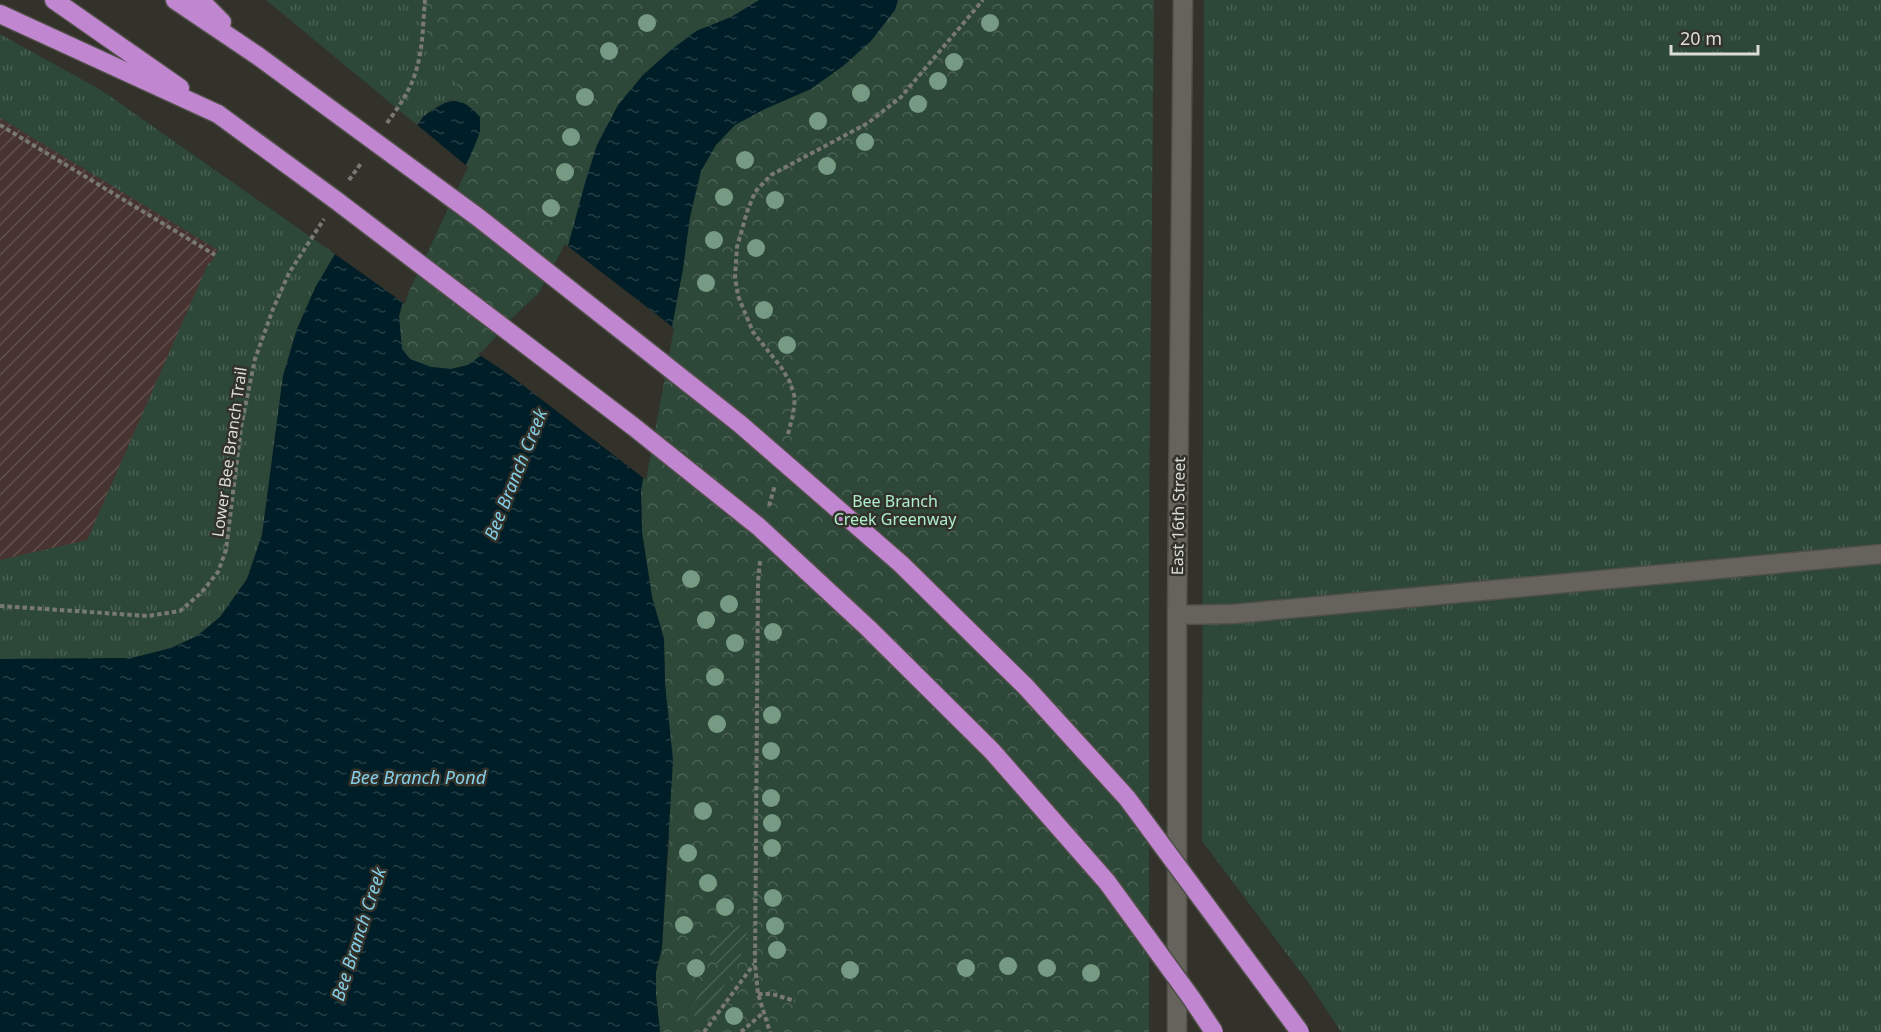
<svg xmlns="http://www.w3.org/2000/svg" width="1881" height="1032" font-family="'Noto Sans',sans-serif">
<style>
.industrial{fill:url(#industrial-furrows)}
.grass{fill:url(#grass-tufts)}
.park{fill:url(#park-crowns)}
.garden{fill:url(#garden-furrows)}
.water{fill:url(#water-ripples)}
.pier{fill:#32312a}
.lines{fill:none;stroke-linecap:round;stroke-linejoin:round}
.minor-casing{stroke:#505049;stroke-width:21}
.highway-casing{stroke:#505049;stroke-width:21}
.path{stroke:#797973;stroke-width:4;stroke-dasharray:4.5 3;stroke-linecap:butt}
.minor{stroke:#65635b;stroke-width:18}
.highway{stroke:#c087d0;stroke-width:18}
.highway-bridge-casing{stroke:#505049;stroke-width:21;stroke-linecap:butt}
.highway-bridge{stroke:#c087d0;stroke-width:18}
.tree{fill:#769a83}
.labels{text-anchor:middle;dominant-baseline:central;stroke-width:5;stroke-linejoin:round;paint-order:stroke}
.street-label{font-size:16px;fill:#dcdcd7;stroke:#32312a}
.park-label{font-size:16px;fill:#aeefcc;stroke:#32312a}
.water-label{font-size:18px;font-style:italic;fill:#84cee7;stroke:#32312a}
</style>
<defs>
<pattern id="industrial-furrows" width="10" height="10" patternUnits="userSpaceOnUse" patternTransform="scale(1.5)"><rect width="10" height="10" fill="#47332f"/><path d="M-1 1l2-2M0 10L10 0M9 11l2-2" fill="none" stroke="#61504c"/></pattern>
<pattern id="grass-tufts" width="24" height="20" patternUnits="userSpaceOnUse" patternTransform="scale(1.5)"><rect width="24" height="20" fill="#2d4739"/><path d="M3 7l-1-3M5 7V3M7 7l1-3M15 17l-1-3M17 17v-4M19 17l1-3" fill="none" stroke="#4b6155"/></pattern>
<pattern id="park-crowns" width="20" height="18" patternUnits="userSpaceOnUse" patternTransform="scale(1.5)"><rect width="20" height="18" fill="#2d4739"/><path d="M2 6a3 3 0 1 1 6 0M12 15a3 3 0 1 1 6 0" fill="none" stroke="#4b6155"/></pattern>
<pattern id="garden-furrows" width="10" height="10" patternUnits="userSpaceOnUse" patternTransform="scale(1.5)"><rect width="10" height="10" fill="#2d4739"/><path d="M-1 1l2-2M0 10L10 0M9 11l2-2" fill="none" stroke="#4b6155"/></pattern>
<pattern id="water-ripples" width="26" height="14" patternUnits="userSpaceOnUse" patternTransform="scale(1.5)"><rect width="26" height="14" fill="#001e27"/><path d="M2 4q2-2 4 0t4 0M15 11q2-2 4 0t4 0" fill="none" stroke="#253e46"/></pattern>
</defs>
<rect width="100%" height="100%" fill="#32312a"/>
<path class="industrial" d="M0,95L335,254L0,659Z"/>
<path class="grass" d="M266,0H759L472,152L452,100C438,105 426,112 417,125Z
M1204,0H1881V1032H1341L1308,982L1202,841Z
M0,34L101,90L335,254L315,288L297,329L283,376L262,534L247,579L220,617L197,636L171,648L132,658L0,659V560L87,540L208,264L212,261L218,250L0,118Z"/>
<path class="park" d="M408,0H1154L1149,520V1032H660L656,994V972L662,948L669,839L664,639L652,597L642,532L641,490L671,326L541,295L486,352L468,365L451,369L431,367L410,359L402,349L399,316L406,290L472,152L480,117L469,104Z"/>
<path class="garden" d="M748,923C746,961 721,989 701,1020C676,1008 713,983 721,970L720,966L710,957C708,935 731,928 748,923Z"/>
<path class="water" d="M759,0H898L895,10L871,41L843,66L811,89L765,109L735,125L716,145L701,171L690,217L683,269L641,490L642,532L652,597L664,639L665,683L673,760L662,948L656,972V994L660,1032H0V659L132,658L171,648L197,636L220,617L247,579L262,535L283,376L297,329L315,288L335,254L423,117C447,100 458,92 480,117V132L472,152L406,290L399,316L402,349L410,359L431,367L451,369L468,365L486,352L541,295L568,246L585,183L597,145L618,105L643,75L671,50L696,31L731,17Z"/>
<path class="pier" d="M415,123L468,167L409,291L405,304L332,252Z
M565,244L674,328L646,480L511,376L478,354L484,350L513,317L539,293Z"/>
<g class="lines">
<g class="minor-casing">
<path id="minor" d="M1177,615L1233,614L1881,554
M1177,1032V615L1183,0"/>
</g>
<g class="highway-casing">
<path id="highway" d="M54,0L180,88
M175,0L258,56
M200,0L222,22
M0,14L218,114"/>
</g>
<path class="path" d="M387,123C398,108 409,92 415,74C423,51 423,24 425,0
M0,125L215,255
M349,180L362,162
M788,434L793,415L795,398L790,382L781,367L753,332L738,296L735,277L737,247L747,212L755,192L771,175L868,123L901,97L983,0
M769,506L775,485
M760,561L758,582L755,964L758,994L770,1032
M0,606L148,616L180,611L201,593L218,572L226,550L241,427L255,359L273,309L289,273L324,219
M758,994H772L795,1001
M704,1032L754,964
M741,1032L764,1012"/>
<use href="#minor" class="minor"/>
<use href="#highway" class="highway"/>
<g class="highway-bridge-casing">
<path id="highway-bridge" d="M258,56L479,218L740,424L901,564L1026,687L1127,798L1300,1032
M218,114L337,201L634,427L759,527L868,628L992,751L1107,882L1192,999L1214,1032"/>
</g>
<use href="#highway-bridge" class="highway-bridge"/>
</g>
<g class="tree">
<circle cx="647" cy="23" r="9"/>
<circle cx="990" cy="23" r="9"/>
<circle cx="609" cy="51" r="9"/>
<circle cx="954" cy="62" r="9"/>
<circle cx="938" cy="81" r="9"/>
<circle cx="861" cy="93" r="9"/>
<circle cx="585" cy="97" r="9"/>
<circle cx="918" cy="104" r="9"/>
<circle cx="818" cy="121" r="9"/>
<circle cx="571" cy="137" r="9"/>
<circle cx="865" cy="142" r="9"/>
<circle cx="745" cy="160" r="9"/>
<circle cx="827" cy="166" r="9"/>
<circle cx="565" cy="172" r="9"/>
<circle cx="724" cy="197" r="9"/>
<circle cx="775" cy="200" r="9"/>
<circle cx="551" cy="208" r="9"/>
<circle cx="714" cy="240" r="9"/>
<circle cx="756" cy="248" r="9"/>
<circle cx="706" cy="283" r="9"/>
<circle cx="764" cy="310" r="9"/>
<circle cx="787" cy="345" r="9"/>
<circle cx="691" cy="579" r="9"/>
<circle cx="729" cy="604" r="9"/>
<circle cx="706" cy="620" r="9"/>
<circle cx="773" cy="632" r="9"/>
<circle cx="735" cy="643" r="9"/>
<circle cx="715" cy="677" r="9"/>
<circle cx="772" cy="715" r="9"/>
<circle cx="717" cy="724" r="9"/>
<circle cx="771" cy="751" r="9"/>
<circle cx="771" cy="798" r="9"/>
<circle cx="703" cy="811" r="9"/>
<circle cx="772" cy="823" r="9"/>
<circle cx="772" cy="848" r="9"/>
<circle cx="688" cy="853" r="9"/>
<circle cx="708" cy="883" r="9"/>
<circle cx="773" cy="898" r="9"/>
<circle cx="725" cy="907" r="9"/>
<circle cx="684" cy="925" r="9"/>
<circle cx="775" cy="926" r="9"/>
<circle cx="777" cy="950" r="9"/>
<circle cx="1008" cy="966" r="9"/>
<circle cx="696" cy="968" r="9"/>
<circle cx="966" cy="968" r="9"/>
<circle cx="1047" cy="968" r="9"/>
<circle cx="850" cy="970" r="9"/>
<circle cx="1091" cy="973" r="9"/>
<circle cx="734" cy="1016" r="9"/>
</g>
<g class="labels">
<g class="street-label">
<text transform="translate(229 452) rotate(-82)">Lower Bee Branch Trail</text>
<text transform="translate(1178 516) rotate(-89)">East 16th Street</text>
</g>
<g class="park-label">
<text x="895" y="501">Bee Branch<tspan x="895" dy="18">Creek Greenway</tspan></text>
</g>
<g class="water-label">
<text transform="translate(515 474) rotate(-68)">Bee Branch Creek</text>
<text x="418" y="777">Bee Branch Pond</text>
<text transform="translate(358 934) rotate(-72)">Bee Branch Creek</text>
</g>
</g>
<path d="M1671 45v9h87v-9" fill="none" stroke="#dcdcd7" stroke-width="3"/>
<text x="1680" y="45" font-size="18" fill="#dcdcd7" stroke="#32312a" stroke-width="4.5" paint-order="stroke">20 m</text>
</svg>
